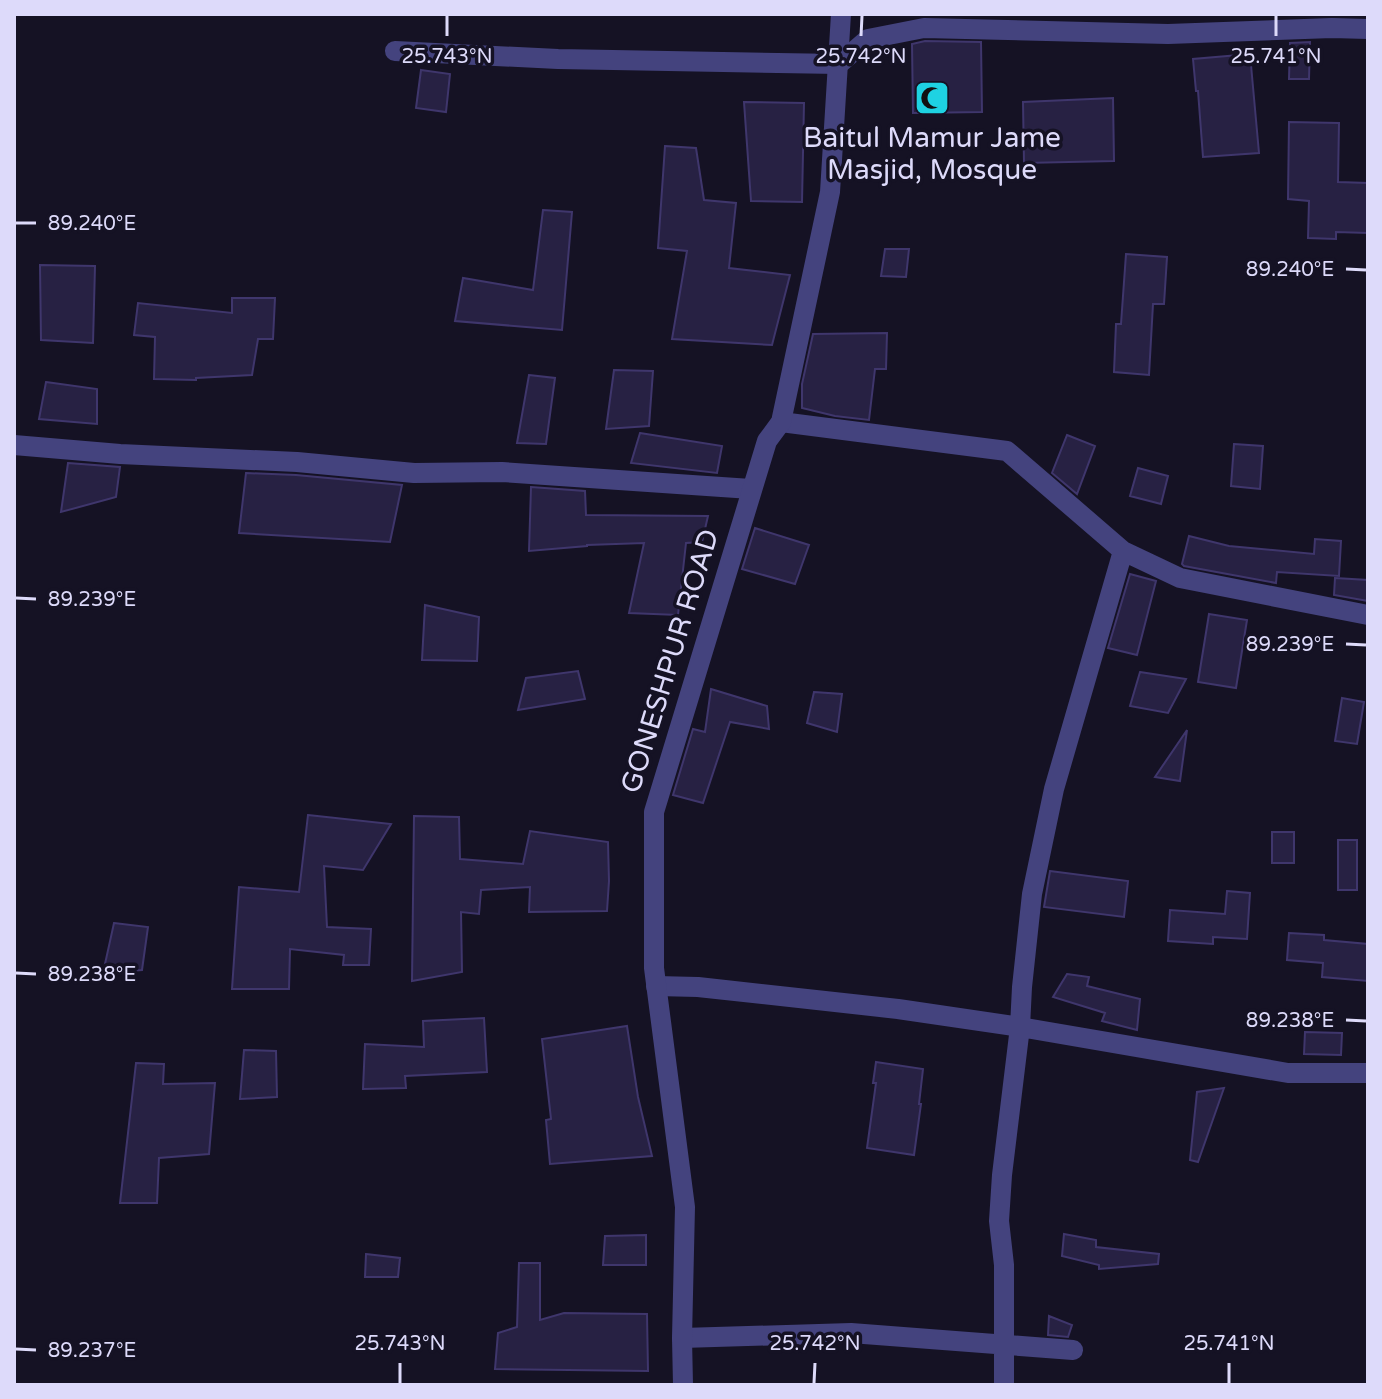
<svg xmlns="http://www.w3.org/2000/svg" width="1382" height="1399" font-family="'Varela Round',sans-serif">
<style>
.building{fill:#272143;stroke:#3f366c;stroke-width:2}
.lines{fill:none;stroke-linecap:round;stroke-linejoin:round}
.minor{stroke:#44437e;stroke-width:20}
.tertiary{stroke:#44437e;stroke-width:20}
.ticks{fill:none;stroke:#dddafa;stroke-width:3}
.labels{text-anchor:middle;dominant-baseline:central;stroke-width:7;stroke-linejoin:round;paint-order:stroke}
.poi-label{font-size:28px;fill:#dddafa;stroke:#151224}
.street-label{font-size:28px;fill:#dddafa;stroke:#151224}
.ticks-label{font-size:20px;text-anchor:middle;fill:#dddafa;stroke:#151224;stroke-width:7;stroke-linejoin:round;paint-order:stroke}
</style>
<rect width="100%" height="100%" fill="#151224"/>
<path class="building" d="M925,41L981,42L982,112L913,113L912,44Z
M1310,42L1309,79H1289L1290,43Z
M1250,54L1259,153L1203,157L1198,91H1196L1193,59Z
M421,70L450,74L446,112L416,108Z
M1113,98L1114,161L1024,163L1023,102Z
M744,102L804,103L802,202L751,201Z
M1289,122L1339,123L1338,182L1368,183V233L1336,232V239L1308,238L1309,201L1288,199Z
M665,146L696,148L704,200L736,203L729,268L790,275L772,345L672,339L687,251L658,248Z
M543,210L572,212L562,330L455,321L463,278L533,290Z
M885,249H909L906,277L881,276Z
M1126,254L1167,257L1164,304H1153L1149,375L1114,372L1116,324H1121Z
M40,265L95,266L93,343L41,340Z
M232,298H275L273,339H258L252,375L196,378V380L154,379L155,337L134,335L138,303L232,313Z
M887,333L886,369H875L869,420L835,416L802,408V384L813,334Z
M614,370L653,371L649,426L606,429Z
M529,375L555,378L546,444L517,443Z
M46,382L97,389V424L39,419Z
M640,433L722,446L717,473L631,463Z
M1067,435L1095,446L1077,494L1052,473Z
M1234,444L1263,446L1260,489L1231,486Z
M68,463L120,467L116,497L61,512Z
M1138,468L1168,476L1161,504L1130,496Z
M246,473L296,475L402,485L390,542L239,533Z
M531,487L585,491L586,515L708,516L702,542L686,543L678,615L629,613L644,543L587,545V546L529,551Z
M755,528L809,545L795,584L742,569Z
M1189,536L1229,546L1314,554L1315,539L1341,541L1339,576L1277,572L1276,583L1184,566L1182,564Z
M1130,574L1156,581L1137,655L1108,648Z
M1335,578L1368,580V601L1334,595Z
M425,605L479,617L477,661L422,660Z
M1209,614L1247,620L1236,688L1198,682Z
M578,671L585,699L518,710L526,678Z
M1140,672L1186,679L1168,713L1130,706Z
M711,689L767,706L769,729L730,722L703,803L673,795L693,729L705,732Z
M814,692L842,694L837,732L807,723Z
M1342,698L1364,702L1357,744L1335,741Z
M1187,730L1180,781L1155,777Z
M308,815L391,824L363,870L324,866L327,927L371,929L369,965H343L344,955L290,949L289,989H232L239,887L299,892Z
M414,816L459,817L460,859L523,864L530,831L608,842L609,881L607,911L529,912L530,887L481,890L479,914L461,912L462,972L412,981Z
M1272,832H1294V863H1272Z
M1338,840H1357V890H1338Z
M1050,871L1128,881L1124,917L1044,907Z
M1227,891L1250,893L1247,939L1213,937V944L1168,941L1170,910L1225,914Z
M114,923L148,927L142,970L103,973Z
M1289,933L1324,935V940L1368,944V981L1322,977L1323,963L1287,960Z
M1067,974L1089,977L1087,986L1140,999L1137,1030L1102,1021L1105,1013L1053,997Z
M484,1018L487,1072L405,1076L406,1088L363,1089L365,1044L424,1047L423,1021Z
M627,1026L638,1097L652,1156L550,1164L546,1120L551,1119L542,1039Z
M1305,1032L1342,1033L1341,1055L1304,1054Z
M244,1050L276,1051L277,1097L240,1099Z
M876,1062L923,1069L919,1104H921L914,1155L867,1148L876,1083H873Z
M136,1063L164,1064L163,1084L215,1083L209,1154L159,1158L157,1203H120Z
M1224,1088L1198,1162L1190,1160L1197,1092Z
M1064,1234L1096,1240V1247L1159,1254L1158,1264L1099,1269V1265L1062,1256Z
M646,1235V1265H603L605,1236Z
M366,1254L400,1258L398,1277H365Z
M519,1263H540V1320L564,1313L647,1314L648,1371L495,1369L498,1333L517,1327Z
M1049,1316L1072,1325L1068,1337L1048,1335Z"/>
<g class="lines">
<path class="minor" d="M395,51L558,59L839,64L868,39L924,28L1168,34L1332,28L1368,29
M781,422L1007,451L1123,551L1180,578L1368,615
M14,445L120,454L297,462L414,473L502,472L751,489
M656,986L698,987L898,1009L1020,1027L1288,1073H1368
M682,1338L851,1333L1073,1350
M1004,1385V1265L999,1221L1002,1175L1020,1027L1022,987L1032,894L1054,789L1123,551"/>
<path class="tertiary" d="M683,1385L682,1338L685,1207L654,968V812L767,441L781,422L830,192L841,14"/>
</g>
<path class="ticks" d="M447,36V16M861,36L862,16M1276,36V16M16,223H36M1346,269L1366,270M16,598L36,599M1346,644L1366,645M16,973L36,974M1346,1020L1366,1021M16,1349L36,1350M400,1383V1363M814,1383L815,1363M1229,1383V1363"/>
<defs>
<g id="mosque-square" transform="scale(1.8)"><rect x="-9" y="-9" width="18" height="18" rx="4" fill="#1ed2e2" stroke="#151224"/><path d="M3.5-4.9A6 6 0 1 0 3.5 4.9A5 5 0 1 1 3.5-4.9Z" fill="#111"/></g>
</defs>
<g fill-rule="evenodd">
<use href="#mosque-square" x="932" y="98"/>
</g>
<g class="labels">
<g class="poi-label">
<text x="932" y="138">Baitul Mamur Jame<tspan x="932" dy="32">Masjid, Mosque</tspan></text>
</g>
<g class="street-label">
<text transform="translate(670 661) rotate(-73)">GONESHPUR ROAD</text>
</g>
</g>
<g class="ticks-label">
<text x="447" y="63">25.743°N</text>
<text x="861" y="63">25.742°N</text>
<text x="1276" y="63">25.741°N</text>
<text x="92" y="230">89.240°E</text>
<text x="1290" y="276">89.240°E</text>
<text x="92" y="606">89.239°E</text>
<text x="1290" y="651">89.239°E</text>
<text x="92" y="981">89.238°E</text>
<text x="1290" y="1027">89.238°E</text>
<text x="400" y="1350">25.743°N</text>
<text x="815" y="1350">25.742°N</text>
<text x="1229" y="1350">25.741°N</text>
<text x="92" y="1357">89.237°E</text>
</g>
<rect width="1382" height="1399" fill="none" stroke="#dddafa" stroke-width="32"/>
</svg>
